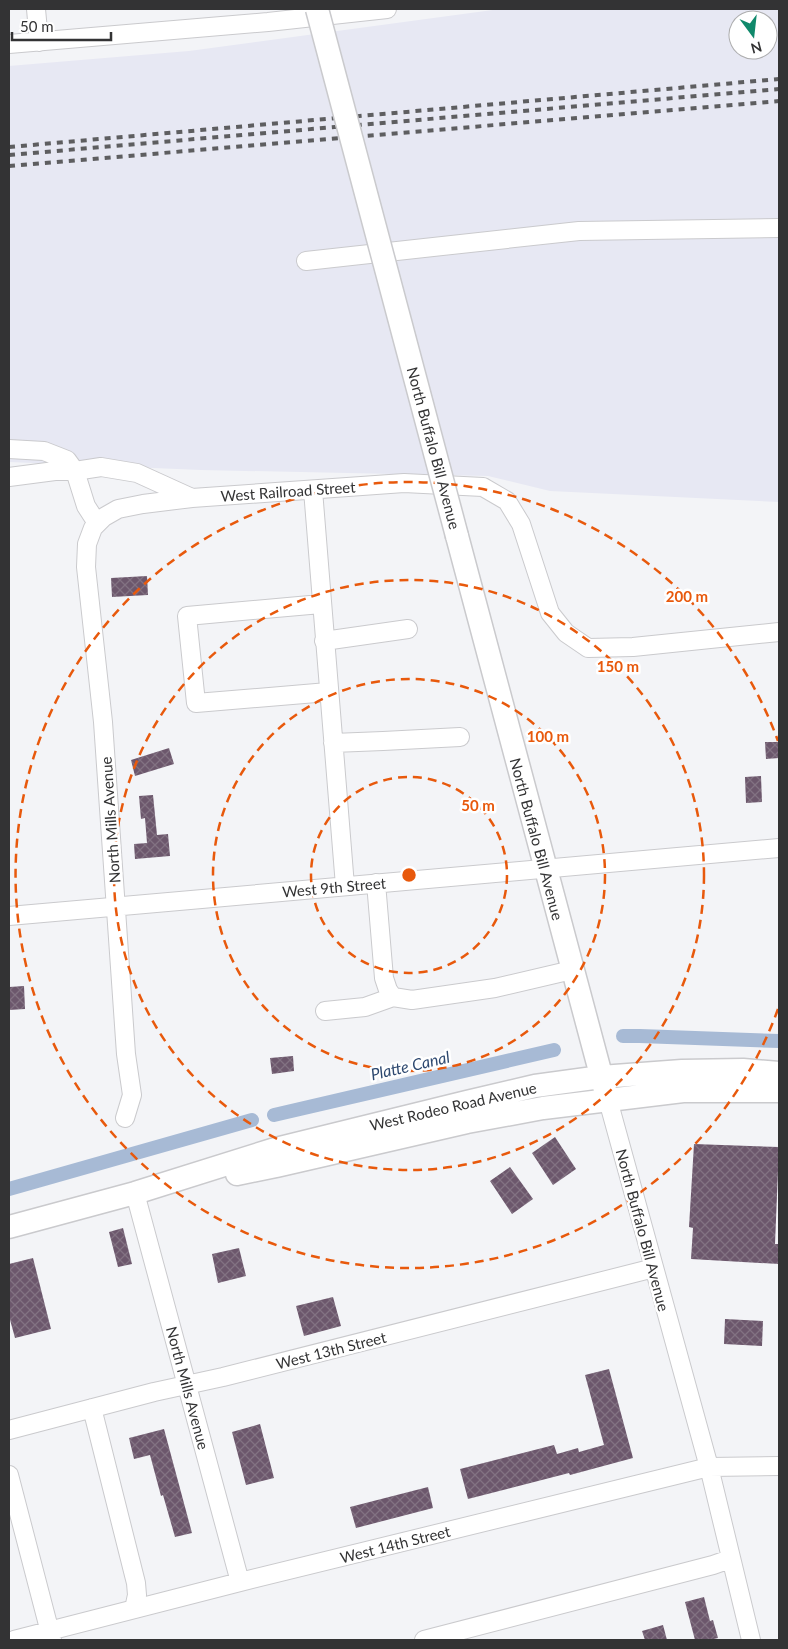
<svg xmlns="http://www.w3.org/2000/svg" width="788" height="1649" font-family="Lato,sans-serif">
<style>
.built{fill:#e7e8f3;fill-rule:evenodd}
.lines{fill:none;stroke-linecap:round;stroke-linejoin:round}
.canal{stroke:#a7bad5;stroke-width:14}
.building{fill:url(#building-cross-hatch)}
.minor-casing{stroke:#cacacd;stroke-width:20}
.major-casing{stroke:#cacacd;stroke-width:25}
.minor{stroke:#fff;stroke-width:18}
.major{stroke:#fff;stroke-width:22}
.rail{stroke:#5e5e60;stroke-width:4;stroke-dasharray:6 6;stroke-linecap:butt}
.major-bridge-casing{stroke:#cacacd;stroke-width:25;stroke-linecap:butt}
.major-bridge{stroke:#fff;stroke-width:22}
.ring{fill:none;stroke:#e8590c;stroke-width:2.5;stroke-dasharray:9 6}
.labels{text-anchor:middle;dominant-baseline:central;stroke-width:5;stroke-linejoin:round;paint-order:stroke}
.street-label{font-size:15px;fill:#333334;stroke:#fff}
.water-label{font-size:16px;font-style:italic;fill:#2d486f;stroke:#fff}
.centre{fill:#e8590c;stroke:#fff;stroke-width:2.5}
.ring-label{font-size:15px;text-anchor:middle;font-weight:bold;fill:#e8590c;stroke:#fff;stroke-width:5;stroke-linejoin:round;paint-order:stroke}
</style>
<defs>
<pattern id="building-cross-hatch" width="8" height="8" patternUnits="userSpaceOnUse" patternTransform="scale(1.25)"><rect width="8" height="8" fill="#6c576c"/><path d="M0 0l8 8M0 8l8-8" fill="none" stroke="#827282"/></pattern>
</defs>
<rect width="100%" height="100%" fill="#f3f4f7"/>
<path class="built" d="M500,9H779V502L550,491L488,476L201,470L9,462V66L189,51ZM738,20H768V50H738Z"/>
<g class="lines">
<path class="canal" d="M623,1036H640L779,1041
M274,1115L554,1050
M9,1189L252,1120"/>
</g>
<path class="building" d="M147,576L148,595L112,597L111,578Z
M765,742H779V758L766,759Z
M169,748L174,764L135,776L131,760Z
M761,776L762,802L746,803L745,777Z
M153,795L157,835L168,834L170,856L135,859L134,844L147,843L145,818L141,819L139,796Z
M24,986L25,1009L9,1010V987Z
M293,1056L294,1071L272,1074L270,1058Z
M555,1137L576,1169L553,1185L532,1153Z
M694,1144L779,1147L775,1244H779V1264L691,1259L693,1228L689,1227Z
M510,1167L533,1199L512,1214L490,1181Z
M123,1228L132,1264L118,1267L109,1232Z
M239,1248L246,1276L218,1283L212,1254Z
M33,1258L51,1329L15,1338L9,1316V1264Z
M333,1297L341,1326L304,1336L296,1306Z
M725,1319L763,1321L762,1346L724,1344Z
M609,1369L633,1458L570,1475L569,1473L468,1499L460,1469L554,1445L557,1454L578,1448L579,1452L604,1445L585,1375Z
M260,1424L274,1478L246,1485L232,1432Z
M164,1429L192,1533L175,1537L163,1495L161,1496L150,1455L134,1459L129,1438Z
M428,1487L433,1508L356,1528L350,1507Z
M704,1597L710,1621L713,1620L718,1638L709,1640H695L685,1602Z
M663,1625L667,1640H645L642,1631Z"/>
<g class="lines">
<g class="minor-casing">
<path id="minor" d="M36,9L39,42
M9,44L268,22L387,9
M306,261L579,231L779,228
M9,449L44,451L67,460L75,471L86,506L97,523
M9,477L55,471H75L101,467L137,473L192,498
M313,490L345,886
M321,604L187,616L196,703L328,692
M324,641L408,629
M333,743L383,741L460,737
M376,883L384,978L388,990L393,997
M9,916L779,848
M325,1011L365,1007L393,997L412,1000L495,988L572,970
M608,1100L709,1467L751,1640
M125,1118L132,1095L126,1054L103,722L86,567L87,544L93,528L104,517L118,509L143,504L192,498L404,483L483,487L507,501L521,524L550,613L566,633L588,648L633,647L779,632
M135,1193L240,1582
M92,1408L136,1583L137,1595L134,1609
M9,1430L154,1392L223,1377L654,1268
M9,1475L52,1640
M14,1640L240,1582L709,1467L779,1466
M424,1640L713,1565L730,1559"/>
</g>
<g class="major-casing">
<path id="major" d="M457,536L605,1090
M237,1174L276,1166L467,1122L543,1108L683,1091H779
M9,1227L135,1193L272,1150L467,1102L535,1086L601,1077L682,1071L743,1070L779,1073"/>
</g>
<use href="#minor" class="minor"/>
<use href="#major" class="major"/>
<path class="rail" d="M9,147L779,79
M9,155L779,89
M9,166L779,101"/>
<g class="major-bridge-casing">
<path id="major-bridge" d="M317,9L457,536"/>
</g>
<use href="#major-bridge" class="major-bridge"/>
</g>
<g class="ring">
<circle cx="409" cy="875" r="98"/>
<circle cx="409" cy="875" r="196"/>
<circle cx="409" cy="875" r="295"/>
<path d="M778 1009A393 393 0 1 1 778 741"/>
</g>
<g class="labels">
<g class="street-label">
<text transform="translate(434 448) rotate(75)">North Buffalo Bill Avenue</text>
<text transform="translate(288 491) rotate(-4)">West Railroad Street</text>
<text transform="translate(110 820) rotate(-94)">North Mills Avenue</text>
<text transform="translate(537 839) rotate(75)">North Buffalo Bill Avenue</text>
<text transform="translate(334 887) rotate(-5)">West 9th Street</text>
<text transform="translate(453 1106) rotate(-13)">West Rodeo Road Avenue</text>
<text transform="translate(643 1230) rotate(75)">North Buffalo Bill Avenue</text>
<text transform="translate(331 1350) rotate(-14)">West 13th Street</text>
<text transform="translate(188 1388) rotate(75)">North Mills Avenue</text>
<text transform="translate(395 1544) rotate(-14)">West 14th Street</text>
</g>
<g class="water-label">
<text transform="translate(410 1065) rotate(-13)">Platte Canal</text>
</g>
</g>
<circle cx="409" cy="875" r="8" class="centre"/>
<g class="ring-label">
<text x="687" y="602">200 m</text>
<text x="618" y="672">150 m</text>
<text x="548" y="742">100 m</text>
<text x="478" y="811">50 m</text>
</g>
<rect width="788" height="1649" fill="none" stroke="#333334" stroke-width="20"/>
<g transform="translate(753 35) rotate(165)"><circle r="24" fill="#ffffff" stroke="#adadae"/>
<path d="M0-4L9 19L0 12L-9 19Z" fill="#10896b"/>
<text y="-8" font-size="14" font-weight="bold" text-anchor="middle" fill="#333334">N</text>
</g>
<path d="M12 32v8h99v-8" fill="none" stroke="#333334" stroke-width="2.5"/>
<text x="20" y="32" font-size="15" fill="#333334" stroke="#ffffff" stroke-width="4" paint-order="stroke">50 m</text>
</svg>
